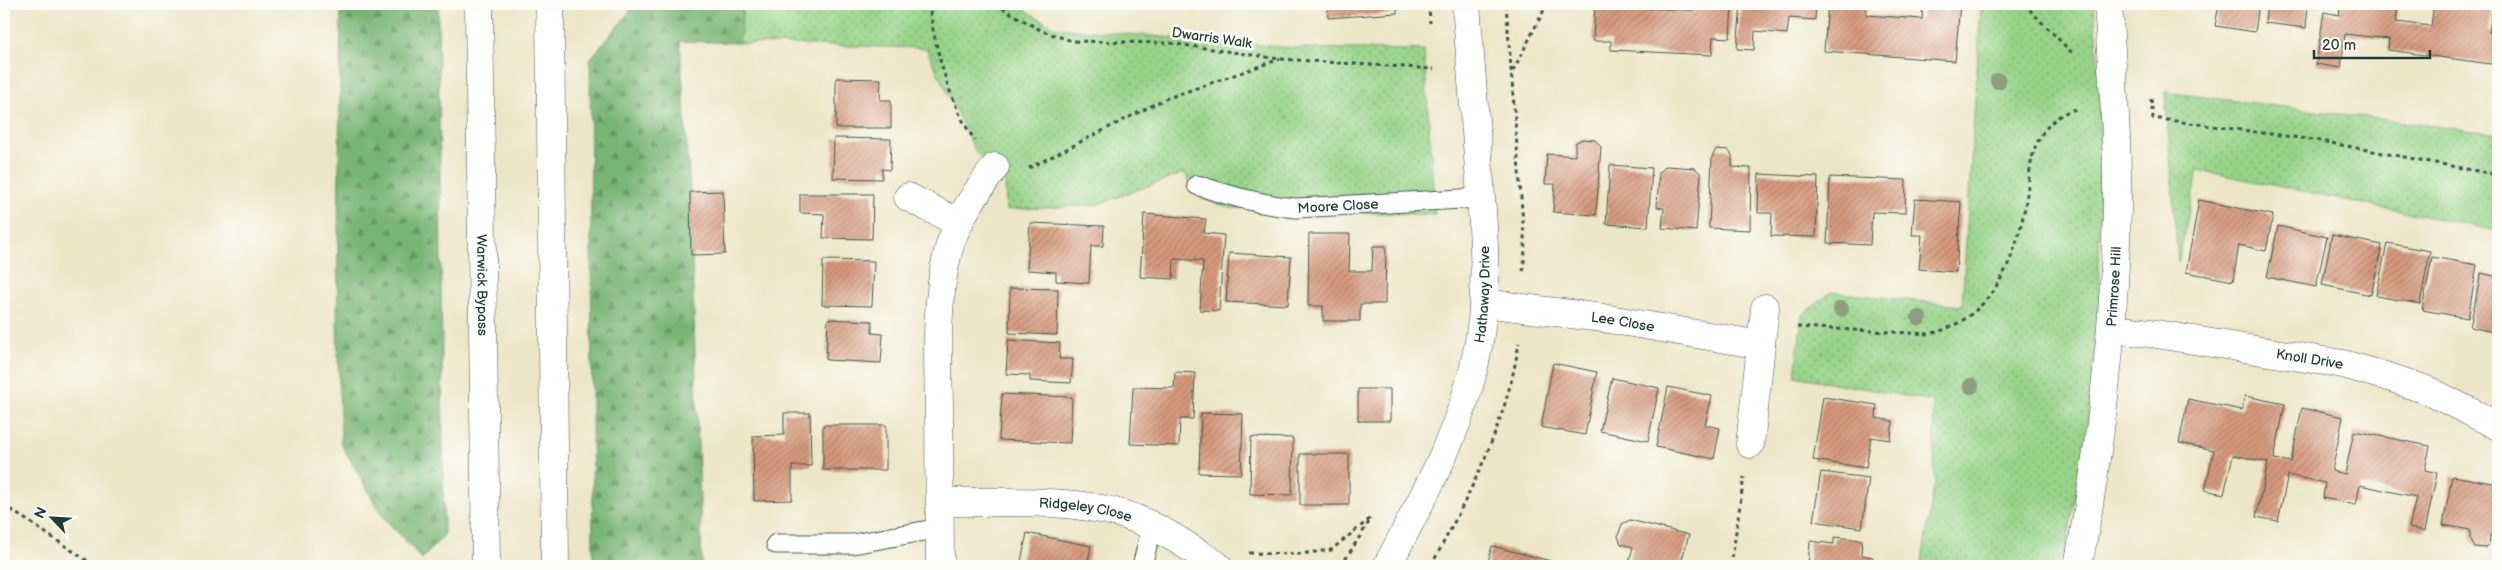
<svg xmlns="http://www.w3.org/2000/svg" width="2502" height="570" font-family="'Balsamiq Sans',sans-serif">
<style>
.grass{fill:url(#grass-dots);stroke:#5a885e}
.forest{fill:url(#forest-firs);stroke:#4c7954}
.building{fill:url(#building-hatch)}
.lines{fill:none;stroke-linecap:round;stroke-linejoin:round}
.lane-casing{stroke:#3e564a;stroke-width:21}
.street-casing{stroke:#3e564a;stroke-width:29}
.secondary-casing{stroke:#3e564a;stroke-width:29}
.highway-casing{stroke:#3e564a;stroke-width:29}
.path{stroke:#3e564a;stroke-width:3;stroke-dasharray:4 4;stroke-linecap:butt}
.lane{stroke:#fff;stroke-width:19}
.street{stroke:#fff;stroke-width:28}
.secondary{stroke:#fff;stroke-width:28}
.highway{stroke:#fff;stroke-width:28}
.tree{fill:#8c9d81}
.labels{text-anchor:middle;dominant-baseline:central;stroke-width:5;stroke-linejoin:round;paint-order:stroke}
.street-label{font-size:14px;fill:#1f3d34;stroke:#fdfcf7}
</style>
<defs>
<pattern id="grass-dots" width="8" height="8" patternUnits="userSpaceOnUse" patternTransform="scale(1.25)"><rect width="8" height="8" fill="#96d388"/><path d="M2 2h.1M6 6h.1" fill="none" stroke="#7aac70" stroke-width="1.8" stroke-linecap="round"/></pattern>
<pattern id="forest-firs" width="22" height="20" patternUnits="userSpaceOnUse" patternTransform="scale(1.25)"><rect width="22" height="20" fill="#78b574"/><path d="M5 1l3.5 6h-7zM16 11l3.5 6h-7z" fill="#629460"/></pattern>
<pattern id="building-hatch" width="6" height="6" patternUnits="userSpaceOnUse" patternTransform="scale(1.25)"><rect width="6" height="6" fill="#d6997d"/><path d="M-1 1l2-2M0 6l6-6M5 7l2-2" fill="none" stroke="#ad7e67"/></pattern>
</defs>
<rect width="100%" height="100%" fill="#fdfcf7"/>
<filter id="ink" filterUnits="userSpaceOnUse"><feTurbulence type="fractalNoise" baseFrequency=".02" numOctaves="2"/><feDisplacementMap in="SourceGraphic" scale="10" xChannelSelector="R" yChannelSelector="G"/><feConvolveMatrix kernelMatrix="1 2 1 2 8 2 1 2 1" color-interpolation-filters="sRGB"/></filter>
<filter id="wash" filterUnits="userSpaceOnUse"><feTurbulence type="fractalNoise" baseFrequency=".0096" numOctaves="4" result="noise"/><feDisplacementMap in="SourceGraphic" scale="20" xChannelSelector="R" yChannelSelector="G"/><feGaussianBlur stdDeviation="1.12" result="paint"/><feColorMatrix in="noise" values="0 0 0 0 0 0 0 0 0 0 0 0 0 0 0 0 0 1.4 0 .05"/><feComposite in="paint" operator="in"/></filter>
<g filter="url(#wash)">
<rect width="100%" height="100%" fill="#ece5c6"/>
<path class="grass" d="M743,4H1020L1028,12L1056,28L1294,48L1424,50L1435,215L1231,208L1203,199L1184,173L1096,205L1006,210L1005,182L976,153L926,48L739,43Z
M1981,4H2094L2100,99L2099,308L2087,431L2063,566H1921L1935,481L1933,401L1795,376L1802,315L1831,292L1962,306Z
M2165,92L2498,134V231L2198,170L2178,262Z"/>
<path class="forest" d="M341,4H438L444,535L422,559L383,517L341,444L337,327Z
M636,4H743L739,43L680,41L690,192L702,566H593L590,59Z"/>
<g id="blocks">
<path class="building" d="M1250,4H1264V5L1250,7Z
M1327,4H1397V13L1328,18Z
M1595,4H1641V8L1693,10V4H1732L1730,38L1713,37L1712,55L1611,50V41H1593Z
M1741,4H1816L1815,20L1789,18L1787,34L1755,31L1754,50L1737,49Z
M1828,4H1867L1866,15L1922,19L1923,4H1960L1955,61L1824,51Z
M2187,4H2211V8Z
M2219,4H2259L2255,32L2215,26Z
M2267,4H2318V7L2308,6L2306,28L2265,23Z
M2341,4H2398L2396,22L2431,26L2434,4H2493L2489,32L2498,33V65L2388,50L2389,39L2345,34L2341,68L2316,64L2324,12L2339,15Z
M836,78L881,79L880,100H891V128H836Z
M834,138L891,139L890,170L882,169V179L833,178Z
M1582,139L1595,140L1601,147L1596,215L1553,212L1555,184H1545L1547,154L1575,156V143Z
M1716,149L1728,150L1732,155V167L1751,168L1750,230L1709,228L1712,157Z
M1610,165L1652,168L1648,227L1606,224Z
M1666,166L1695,168L1701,174L1696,231L1662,228L1664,208L1657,207L1659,173Z
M1759,174L1818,177L1816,237L1771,236L1772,213H1758Z
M1830,177L1906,180L1905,213L1872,212L1870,245L1827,243Z
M723,191L725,254L691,255L690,192Z
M800,194H873L872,239L823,238L824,214L800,213Z
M1915,199L1961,202L1956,272L1919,269L1922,235H1912Z
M2199,200L2273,215L2266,251L2239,245L2233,281L2186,272Z
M1144,214L1206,219L1204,233L1224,235L1219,311L1200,310L1203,261L1174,259L1173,279L1140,277Z
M1030,223L1104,226L1103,246H1091L1089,283L1056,281V272L1027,270Z
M2278,226L2327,237L2316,287L2267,277Z
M1309,234H1350L1349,271H1372L1373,246H1386L1385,304H1360V321H1323V306H1308Z
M2332,235L2382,245L2371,295L2322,285Z
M2387,243L2430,251L2420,304L2376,296Z
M1229,253L1291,257L1288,305L1226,302Z
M2432,257L2477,265L2468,318L2422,310Z
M823,260L874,261L872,306L822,305Z
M2481,273L2498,277V333L2470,327Z
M1010,288L1058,289L1057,335L1009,333Z
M828,319L872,321V333L883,334L881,363L826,360Z
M1008,340L1060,343L1059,359H1073L1071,383L1030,381V375L1006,374Z
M1553,363L1597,372L1585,435L1541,427Z
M1175,372L1195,373L1193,419H1180L1179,446L1130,444L1133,387L1174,388Z
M1612,378L1659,388L1648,441L1600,431Z
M1668,387L1712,396L1705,425L1720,428L1714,459L1656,447Z
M1358,389H1390V421H1358Z
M1002,394L1072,397L1070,443L999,440Z
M2245,396L2285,404L2274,459L2291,462L2302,408L2343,417L2332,471L2345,474L2354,431L2430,446L2425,470L2437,473L2425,531L2409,528L2416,497L2360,485L2356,505L2323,498L2325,483L2288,475L2278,521L2256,517L2268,462L2233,455L2224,494L2205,490L2214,450L2179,443L2188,399L2242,410Z
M1823,397L1877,405L1876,418L1893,421L1890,440L1871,437L1866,468L1813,460Z
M784,413H810L811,466H792V500L754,501L753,436L784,435Z
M1201,413L1243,414L1241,474L1199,473Z
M823,425H886V470H823Z
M1251,437L1293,438L1292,495L1250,494Z
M1300,454H1349V505H1300Z
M1821,472L1869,478L1862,528L1813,521Z
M2452,476L2498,484V536L2490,535L2489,544L2484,548L2475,547L2470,538V530L2443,525Z
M1630,520L1689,535L1680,566H1628L1633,547L1621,544L1618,536L1622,524Z
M1027,533L1091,546L1087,566H1020Z
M1834,537L1862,540L1861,555L1873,557L1872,566H1808L1810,541L1834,544Z
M1492,546L1555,562L1554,566H1487Z
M2155,562L2177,565V566H2154Z
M1607,563L1619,566H1606Z"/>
</g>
</g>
<g filter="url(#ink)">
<use href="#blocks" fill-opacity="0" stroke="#3e564a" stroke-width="1"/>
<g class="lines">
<g class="lane-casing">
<g id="lane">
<path id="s1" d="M1197,185C1229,196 1261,205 1296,208L1481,198"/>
<path d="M776,544H853L940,528"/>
<path d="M1142,566L1152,526"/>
</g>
</g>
<g class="street-casing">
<g id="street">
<path d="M908,197L959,223"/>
<path id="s2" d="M1484,303L1603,318L1761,345L1750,444"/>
<path id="s3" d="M2112,329L2150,333L2343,364L2395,379L2429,391L2498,426"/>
<path d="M1761,345L1765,308"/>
<path id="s4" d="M940,502C999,503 1076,497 1131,517C1162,528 1190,548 1218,566"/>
<path d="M940,566C940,513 939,460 939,407C938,356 935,302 948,252C956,220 976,193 995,167"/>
<path id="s5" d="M1387,566C1421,501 1459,435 1475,362C1490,298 1484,234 1479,170C1475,114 1470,59 1466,4"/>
</g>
</g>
<g class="secondary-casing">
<g id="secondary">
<path id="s6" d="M2078,566C2101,446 2115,327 2117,205C2118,138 2112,70 2108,4"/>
</g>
</g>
<g class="highway-casing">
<g id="highway">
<path id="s7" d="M479,4L486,566"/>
<path d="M550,4L555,566"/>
</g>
</g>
<path class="path" d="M929,4C934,45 950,107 975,140
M995,4L1042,31L1072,41L1170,43L1280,59L1434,69
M1429,4L1430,23
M1506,4L1525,249L1523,273
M2024,4L2073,54
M1513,71L1547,4
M2151,99L2153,118L2315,140L2498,175
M1029,168L1165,99L1280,59
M1797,327L1929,334C1992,320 2016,260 2026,201C2029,184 2029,162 2036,145C2044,127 2058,113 2077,109
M4,505L95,566
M1249,553L1298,554L1331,550L1371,518
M1341,566L1369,522
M1431,566C1470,493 1506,426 1519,343
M1731,566L1744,477"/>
<use href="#lane" class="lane"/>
<use href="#street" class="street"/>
<use href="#secondary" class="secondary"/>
<use href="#highway" class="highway"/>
</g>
<g class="tree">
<circle cx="1998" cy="81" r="8"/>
<circle cx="1841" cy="309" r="8"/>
<circle cx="1919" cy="318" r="8"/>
<circle cx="1971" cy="386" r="8"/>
</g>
</g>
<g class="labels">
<g class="street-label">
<text transform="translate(1212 38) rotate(8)">Dwarris Walk</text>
<text stroke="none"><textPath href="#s1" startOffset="144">Moore Close</textPath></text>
<text stroke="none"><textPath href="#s7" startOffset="281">Warwick Bypass</textPath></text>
<text stroke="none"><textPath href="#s6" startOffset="282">Primrose Hill</textPath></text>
<text stroke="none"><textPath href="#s5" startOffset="291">Hathaway Drive</textPath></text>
<text stroke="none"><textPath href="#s2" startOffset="140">Lee Close</textPath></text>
<text stroke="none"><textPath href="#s3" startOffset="200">Knoll Drive</textPath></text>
<text stroke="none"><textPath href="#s4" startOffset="146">Ridgeley Close</textPath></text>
</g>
</g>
<rect width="2502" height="570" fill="none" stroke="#fdfcf7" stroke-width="20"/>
<g transform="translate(52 518) rotate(295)" stroke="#fdfcf7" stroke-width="4" paint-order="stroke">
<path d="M0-4L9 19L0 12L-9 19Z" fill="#1f3d34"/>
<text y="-8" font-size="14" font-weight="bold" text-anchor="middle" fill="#1f3d34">N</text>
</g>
<path d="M2314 50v8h116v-8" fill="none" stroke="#1f3d34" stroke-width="2.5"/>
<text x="2322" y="50" font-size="15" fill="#1f3d34" stroke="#fdfcf7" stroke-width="4" paint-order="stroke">20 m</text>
</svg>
